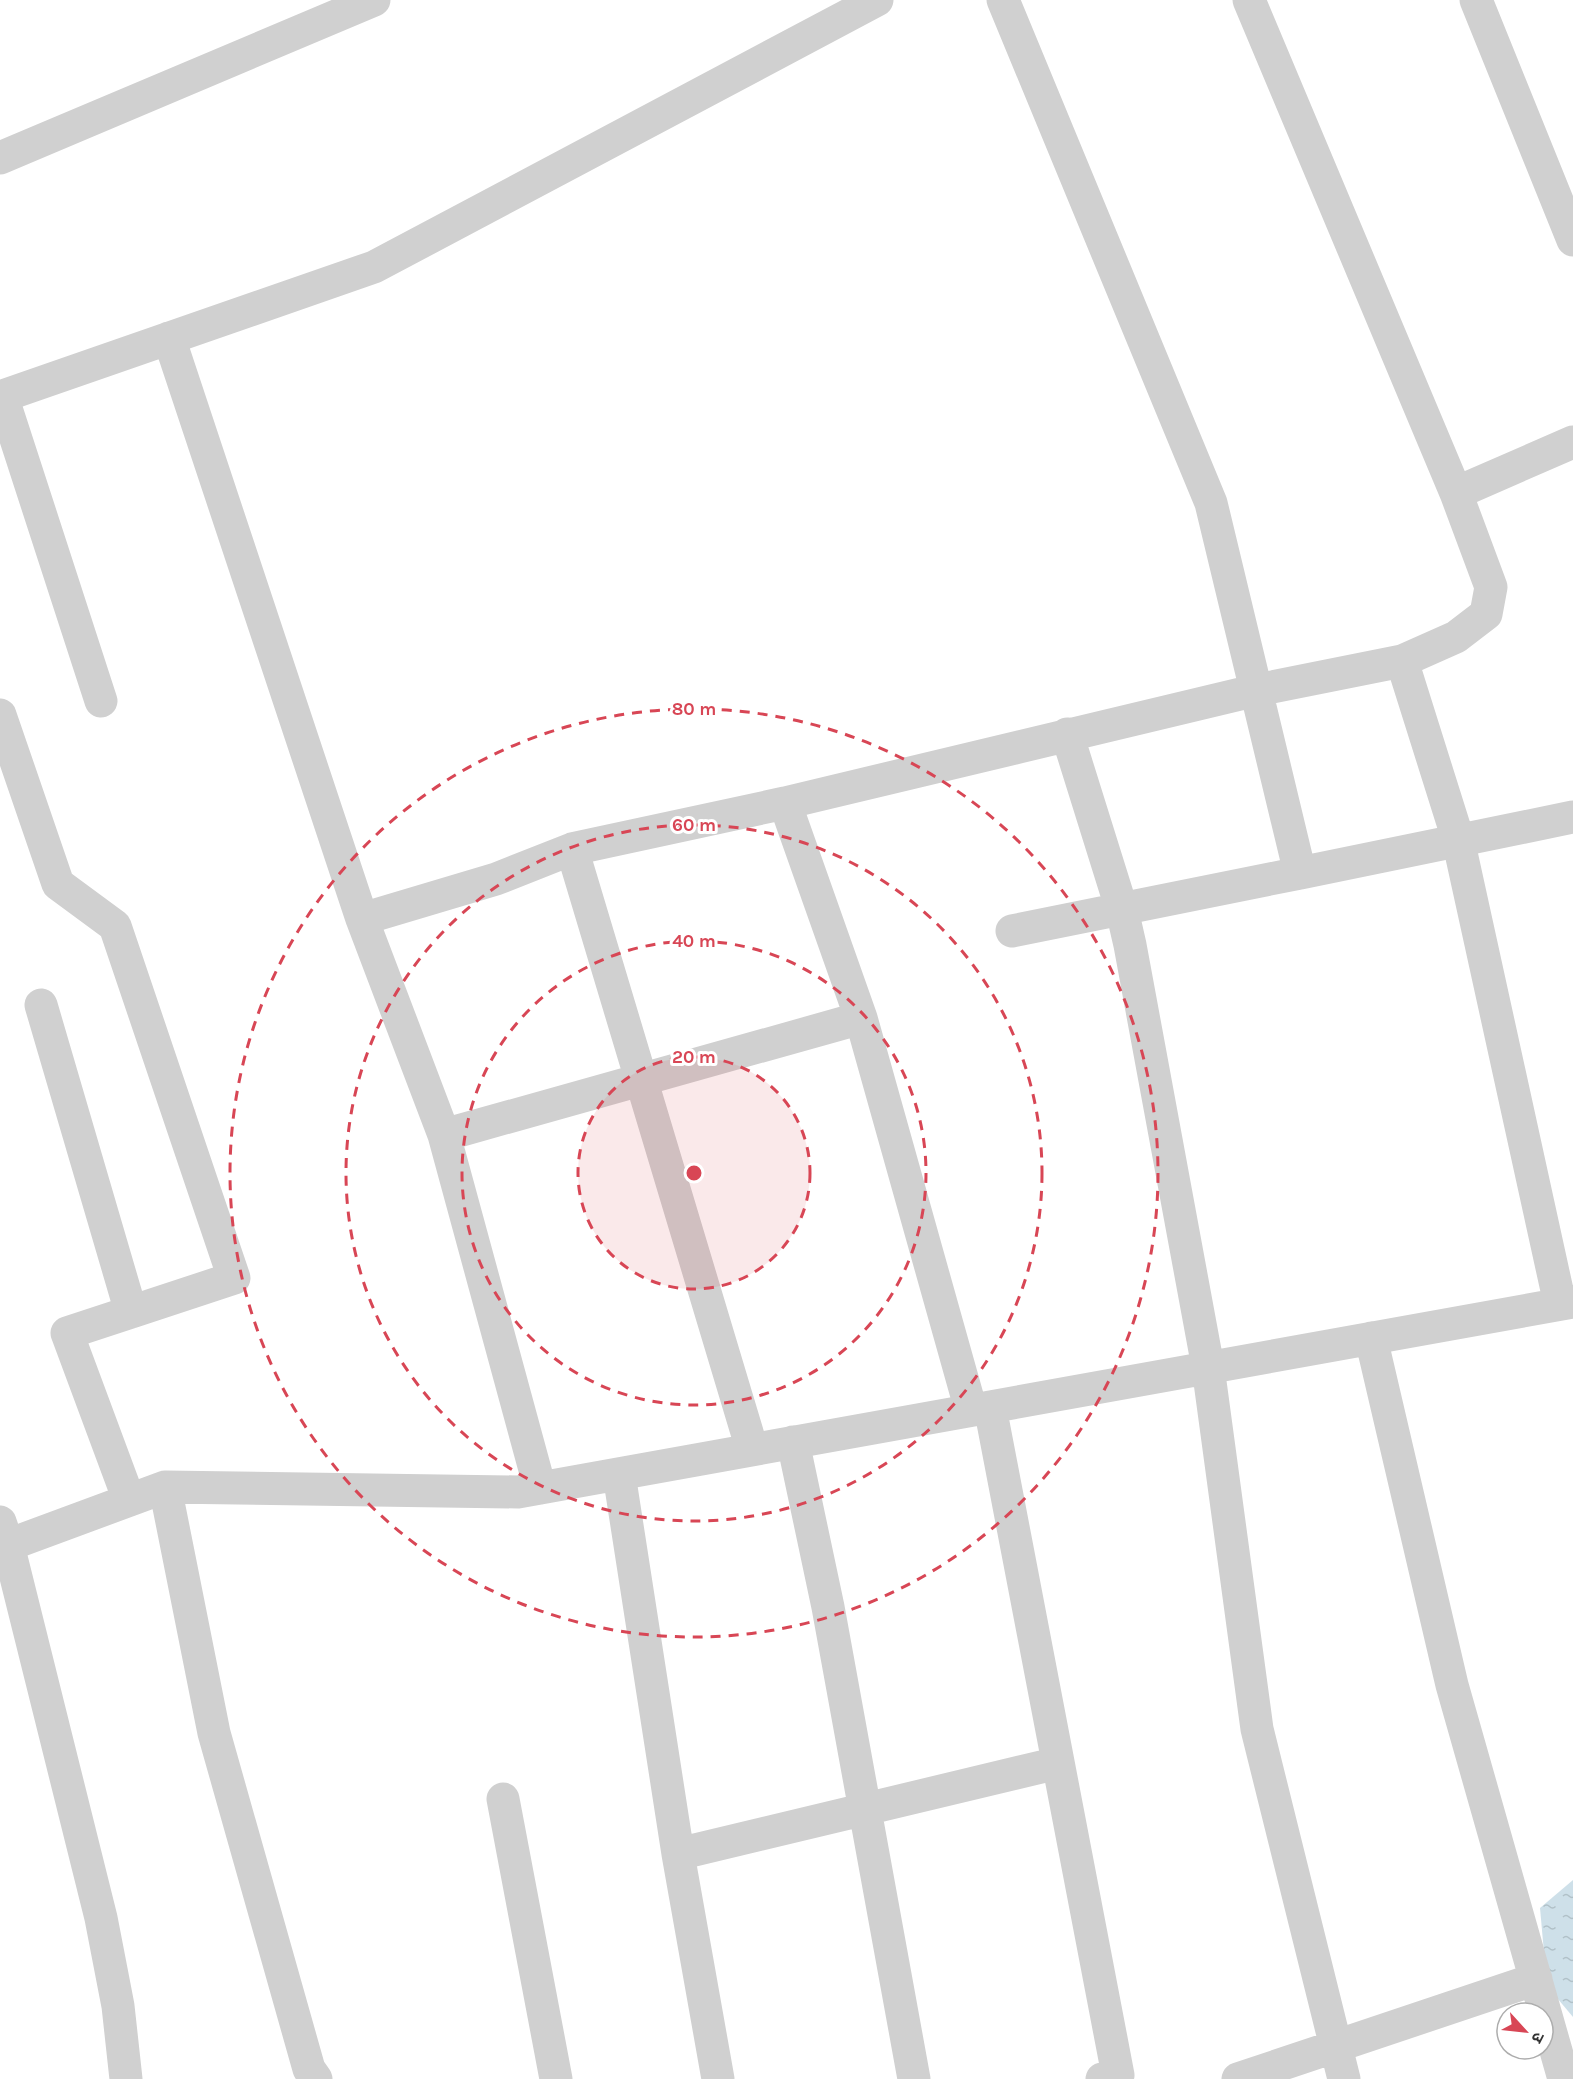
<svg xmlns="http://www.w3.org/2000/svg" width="1573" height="2079" font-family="Karla,'Noto Sans Devanagari',sans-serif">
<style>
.water{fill:url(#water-ripples)}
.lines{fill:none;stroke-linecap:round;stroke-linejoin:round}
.minor{stroke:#d0d0d0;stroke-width:33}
.ring{fill:none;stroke:#d84655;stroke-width:3;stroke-dasharray:10 8}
.centre{fill:#d84655;stroke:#fff;stroke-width:3}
.ring-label{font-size:18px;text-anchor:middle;font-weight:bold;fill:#d84655;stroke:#fff;stroke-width:6;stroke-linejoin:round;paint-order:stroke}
</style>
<defs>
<pattern id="water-ripples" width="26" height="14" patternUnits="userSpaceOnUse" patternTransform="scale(1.5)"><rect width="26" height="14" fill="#cee0e9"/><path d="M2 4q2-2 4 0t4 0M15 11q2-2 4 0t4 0" fill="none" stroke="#b1c1c8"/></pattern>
</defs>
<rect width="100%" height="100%" fill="#fff"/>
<path class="water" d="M1573,1880V2017L1547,1986L1540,1908Z"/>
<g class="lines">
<path class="minor" d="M1003,0L1211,503L1300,873L1573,817
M1249,0L1456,493L1573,442
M1476,0L1573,240
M0,158L374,0
M169,338L362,919L444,1135L540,1488
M2,396L101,701
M0,397L374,267L877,0
M1402,661L1458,839L1560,1304
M0,715L58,884L115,926L234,1278L131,1312
M1067,734L1122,910L1130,945L1208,1367L1257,1729L1344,2079
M785,803L861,1018
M572,849L752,1449
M362,919L496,879L572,849L785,803L1257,690L1402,661L1456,637L1486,614L1491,587L1456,493
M1012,931L1300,873
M41,1005L131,1312L67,1333L129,1500
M444,1135L861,1018L971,1410
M1371,1338L1452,1685L1564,2079
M990,1407L1118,2075L1102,2079
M793,1442L828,1607L914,2079
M619,1474L678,1854
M165,1487L214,1733L309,2069L316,2079
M0,1522L8,1545L101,1918L118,2006L126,2079
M0,1548L165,1487L518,1492L1573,1302
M503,1799L556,2079
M718,2079L678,1854L1058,1763
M1238,2079L1536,1979"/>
</g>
<circle cx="694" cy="1173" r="116" fill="#d84655" fill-opacity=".12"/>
<g class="ring">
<circle cx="694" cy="1173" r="116"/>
<circle cx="694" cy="1173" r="232"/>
<circle cx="694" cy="1173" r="348"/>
<circle cx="694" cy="1173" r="464"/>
</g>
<circle cx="694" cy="1173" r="9" class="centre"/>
<g class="ring-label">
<text x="694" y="715">80 m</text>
<text x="694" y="831">60 m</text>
<text x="694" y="947">40 m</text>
<text x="694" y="1063">20 m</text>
</g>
<g transform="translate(1525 2031) rotate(117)"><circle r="28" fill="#ffffff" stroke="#adadad" stroke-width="1.5"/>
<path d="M0-4.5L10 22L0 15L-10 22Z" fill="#d84655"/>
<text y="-9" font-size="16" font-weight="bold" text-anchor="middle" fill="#333333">उ</text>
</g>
</svg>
